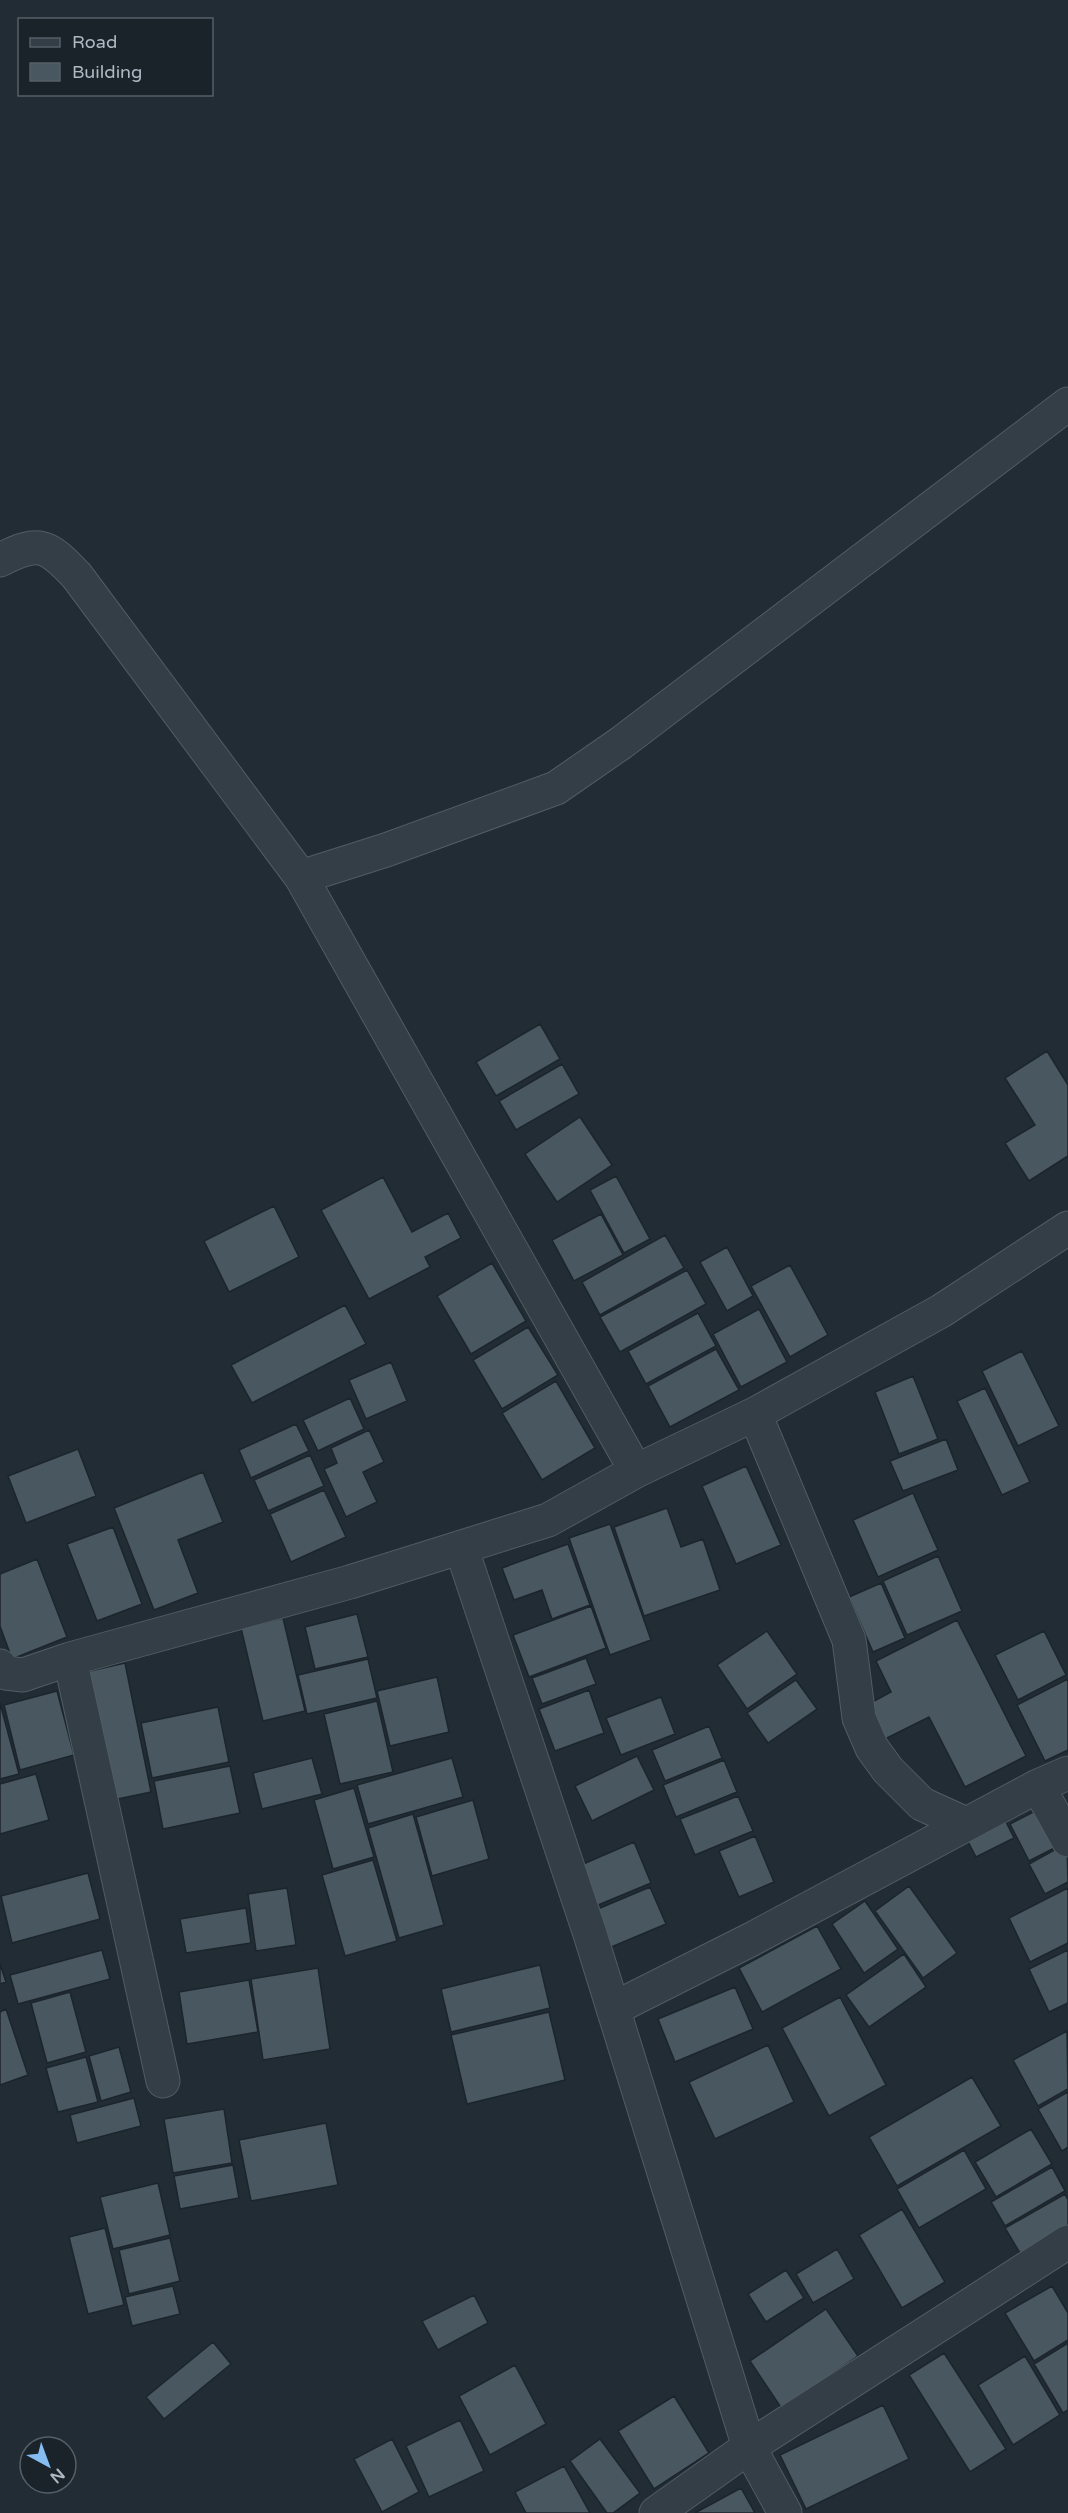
<svg xmlns="http://www.w3.org/2000/svg" width="1068" height="2513" font-family="'Varela Round',sans-serif">
<style>
.building{fill:#495761;stroke:#1c252c;stroke-width:1.5}
.lines{fill:none;stroke-linecap:round;stroke-linejoin:round}
.minor-casing{stroke:#515c64;stroke-width:35}
.minor{stroke:#343e46;stroke-width:33}
</style>
<rect width="100%" height="100%" fill="#212c35"/>
<path class="building" d="M540,1024L560,1059L496,1096L476,1062Z
M1047,1051L1068,1085V1156L1029,1181L1005,1143L1035,1125L1005,1078Z
M562,1064L579,1094L516,1130L499,1101Z
M580,1117L612,1165L557,1202L525,1154Z
M616,1176L650,1239L624,1253L590,1190Z
M383,1177L412,1232L448,1213L461,1238L425,1257L430,1267L369,1299L321,1210Z
M274,1206L299,1257L229,1292L204,1241Z
M601,1214L623,1255L574,1281L552,1240Z
M665,1235L684,1268L600,1315L582,1282Z
M727,1247L753,1296L727,1311L700,1262Z
M492,1263L526,1321L471,1354L437,1296Z
M790,1265L828,1335L790,1357L751,1286Z
M687,1270L706,1304L620,1352L600,1317Z
M345,1305L366,1344L252,1403L231,1365Z
M759,1309L787,1362L741,1387L713,1334Z
M698,1313L716,1346L646,1384L628,1351Z
M528,1327L558,1375L502,1409L473,1360Z
M716,1349L739,1390L670,1427L648,1386Z
M1022,1351L1059,1426L1018,1446L982,1371Z
M391,1362L407,1401L366,1419L349,1380Z
M913,1376L938,1439L899,1454L875,1392Z
M556,1381L595,1448L542,1480L502,1413Z
M985,1388L1030,1482L1002,1495L957,1401Z
M350,1398L364,1429L318,1451L303,1420Z
M296,1424L309,1451L251,1478L239,1450Z
M369,1430L384,1462L363,1472L377,1502L346,1517L324,1469L337,1463L331,1448Z
M946,1439L958,1470L903,1491L890,1461Z
M78,1449L96,1496L26,1523L8,1476Z
M310,1455L324,1486L268,1511L254,1480Z
M746,1466L781,1545L736,1564L702,1486Z
M203,1472L223,1522L178,1540L198,1593L154,1610L114,1508Z
M324,1490L346,1537L291,1562L270,1514Z
M913,1493L938,1550L878,1577L853,1520Z
M667,1508L681,1547L703,1539L720,1590L644,1616L614,1527Z
M610,1524L651,1640L610,1655L569,1538Z
M113,1527L142,1604L97,1621L67,1544Z
M568,1544L590,1605L552,1619L542,1590L514,1600L502,1568Z
M938,1556L962,1611L907,1635L883,1581Z
M37,1559L67,1637L12,1659L0,1626V1574Z
M881,1583L905,1638L873,1652L849,1597Z
M591,1606L606,1648L529,1677L513,1635Z
M357,1614L368,1657L315,1669L305,1627Z
M283,1618L305,1711L263,1721L241,1628Z
M957,1620L1026,1756L965,1787L929,1717L883,1740L865,1706L891,1692L876,1661Z
M767,1631L797,1674L747,1709L717,1665Z
M1044,1631L1066,1675L1018,1700L995,1655Z
M586,1658L596,1684L542,1704L532,1678Z
M368,1659L377,1698L307,1714L298,1675Z
M125,1663L151,1792L108,1801L81,1673Z
M437,1677L449,1732L390,1746L377,1691Z
M1068,1679V1750L1045,1761L1017,1705Z
M796,1680L817,1709L768,1743L747,1713Z
M589,1690L604,1733L555,1751L539,1709Z
M57,1691L74,1755L20,1770L4,1705Z
M661,1697L675,1734L621,1755L606,1718Z
M377,1701L393,1772L340,1784L324,1714Z
M0,1703L19,1774L0,1779Z
M218,1707L229,1762L152,1778L141,1723Z
M709,1726L722,1758L665,1781L652,1750Z
M637,1756L654,1790L592,1821L575,1786Z
M312,1758L322,1794L262,1809L253,1773Z
M452,1758L463,1797L368,1824L357,1785Z
M724,1760L737,1792L676,1817L663,1785Z
M230,1766L240,1813L163,1829L154,1781Z
M36,1774L49,1820L0,1834V1784Z
M354,1788L374,1857L333,1869L314,1800Z
M738,1796L753,1831L695,1855L680,1819Z
M473,1800L489,1859L432,1876L416,1817Z
M1047,1805L1066,1842L1029,1861L1010,1824Z
M1001,1812L1014,1838L976,1857L963,1832Z
M413,1814L444,1925L399,1938L368,1828Z
M755,1836L774,1882L739,1897L719,1851Z
M634,1842L651,1883L591,1908L574,1868Z
M1067,1843L1068,1882L1045,1894L1029,1864Z
M373,1860L397,1941L345,1956L322,1875Z
M88,1873L100,1919L12,1943L1,1896Z
M909,1886L957,1953L923,1978L875,1911Z
M650,1887L666,1924L609,1948L593,1911Z
M287,1888L296,1945L256,1951L248,1894Z
M1068,1888V1943L1030,1962L1009,1918Z
M865,1901L898,1949L864,1973L832,1924Z
M246,1908L251,1943L186,1953L180,1919Z
M817,1926L841,1969L762,2012L739,1968Z
M102,1950L110,1979L18,2004L10,1975Z
M1068,1950V2003L1049,2012L1029,1969Z
M904,1954L926,1987L869,2027L846,1995Z
M0,1964L6,1982L0,1984Z
M540,1965L550,2008L451,2032L441,1989Z
M318,1968L330,2049L263,2060L251,1979Z
M249,1980L258,2032L187,2044L179,1992Z
M735,1987L753,2029L675,2062L658,2019Z
M70,1992L86,2052L47,2063L31,2003Z
M840,1997L886,2085L829,2116L782,2028Z
M6,2009L28,2075L0,2085V2012Z
M549,2012L565,2080L467,2104L451,2035Z
M1067,2031L1068,2089L1038,2106L1013,2060Z
M768,2045L794,2102L715,2139L689,2082Z
M119,2047L131,2092L101,2101L89,2056Z
M86,2057L98,2102L58,2112L46,2068Z
M972,2077L1001,2126L897,2186L869,2137Z
M1068,2092V2147L1062,2151L1038,2109Z
M134,2098L141,2126L77,2143L70,2115Z
M224,2109L232,2163L173,2173L164,2119Z
M326,2123L338,2185L251,2201L239,2140Z
M1031,2129L1052,2164L996,2197L975,2162Z
M964,2150L986,2189L919,2228L897,2189Z
M233,2165L239,2198L180,2209L174,2176Z
M1052,2167L1065,2191L1005,2226L991,2202Z
M158,2183L170,2235L113,2249L100,2197Z
M1065,2194L1068,2200V2226L1020,2253L1005,2228Z
M902,2209L945,2282L902,2308L859,2235Z
M105,2228L124,2305L88,2314L69,2237Z
M170,2238L180,2281L129,2294L119,2250Z
M837,2249L854,2279L813,2303L796,2274Z
M786,2270L804,2298L766,2322L748,2294Z
M173,2286L180,2314L132,2326L125,2297Z
M1052,2286L1068,2313V2340L1034,2361L1005,2313Z
M474,2295L488,2323L438,2350L422,2321Z
M826,2309L858,2356L782,2409L750,2361Z
M213,2342L231,2364L164,2419L146,2397Z
M1068,2343V2410L1063,2413L1034,2364Z
M944,2353L1006,2449L970,2472L909,2375Z
M1025,2356L1060,2415L1013,2445L978,2385Z
M515,2365L546,2424L490,2455L459,2396Z
M674,2396L709,2453L654,2489L618,2431Z
M883,2405L909,2459L806,2509L780,2455Z
M460,2420L484,2471L429,2497L406,2446Z
M392,2439L419,2492L382,2512L354,2459Z
M600,2439L640,2493L613,2513H607L570,2461Z
M564,2466L590,2513H526L515,2492Z
M741,2488L755,2513H695Z"/>
<g class="lines">
<g class="minor-casing">
<path id="minor" d="M0,560C39,540 47,544 77,576L301,877L636,1471
M301,877L386,850L556,788L621,743L1068,404
M755,1414L849,1640L859,1718L872,1748L888,1770L922,1804L966,1824
M461,1547L590,1934L749,2447L785,2513
M70,1659L163,2081
M0,1666L6,1673L23,1675L70,1659L350,1582L548,1520L636,1471L755,1414L941,1311L1068,1228
M1038,1786L1068,1840
M613,2009L750,1940L1038,1786L1068,1773
M656,2513L749,2447L1068,2242"/>
</g>
<use href="#minor" class="minor"/>
</g>
<rect x="18" y="18" width="195" height="78" fill="#1a232a" stroke="#555f67" stroke-width="1.5"/>
<rect x="30" y="38" width="30" height="9" fill="#343e46" stroke="#555f67" stroke-width="1.5"/>
<text x="72" y="48" font-size="18" fill="#aeb9c3">Road</text>
<rect x="30" y="63" width="30" height="18" fill="#495761" stroke="#555f67" stroke-width="1.5"/>
<text x="72" y="78" font-size="18" fill="#aeb9c3">Building</text>
<g transform="translate(48 2465) rotate(139)"><circle r="28" fill="#1a232a" stroke="#555f67" stroke-width="1.5"/>
<path d="M0-4.5L10 22L0 15L-10 22Z" fill="#85bdf1"/>
<text y="-9" font-size="16" font-weight="bold" text-anchor="middle" fill="#aeb9c3">N</text>
</g>
</svg>
